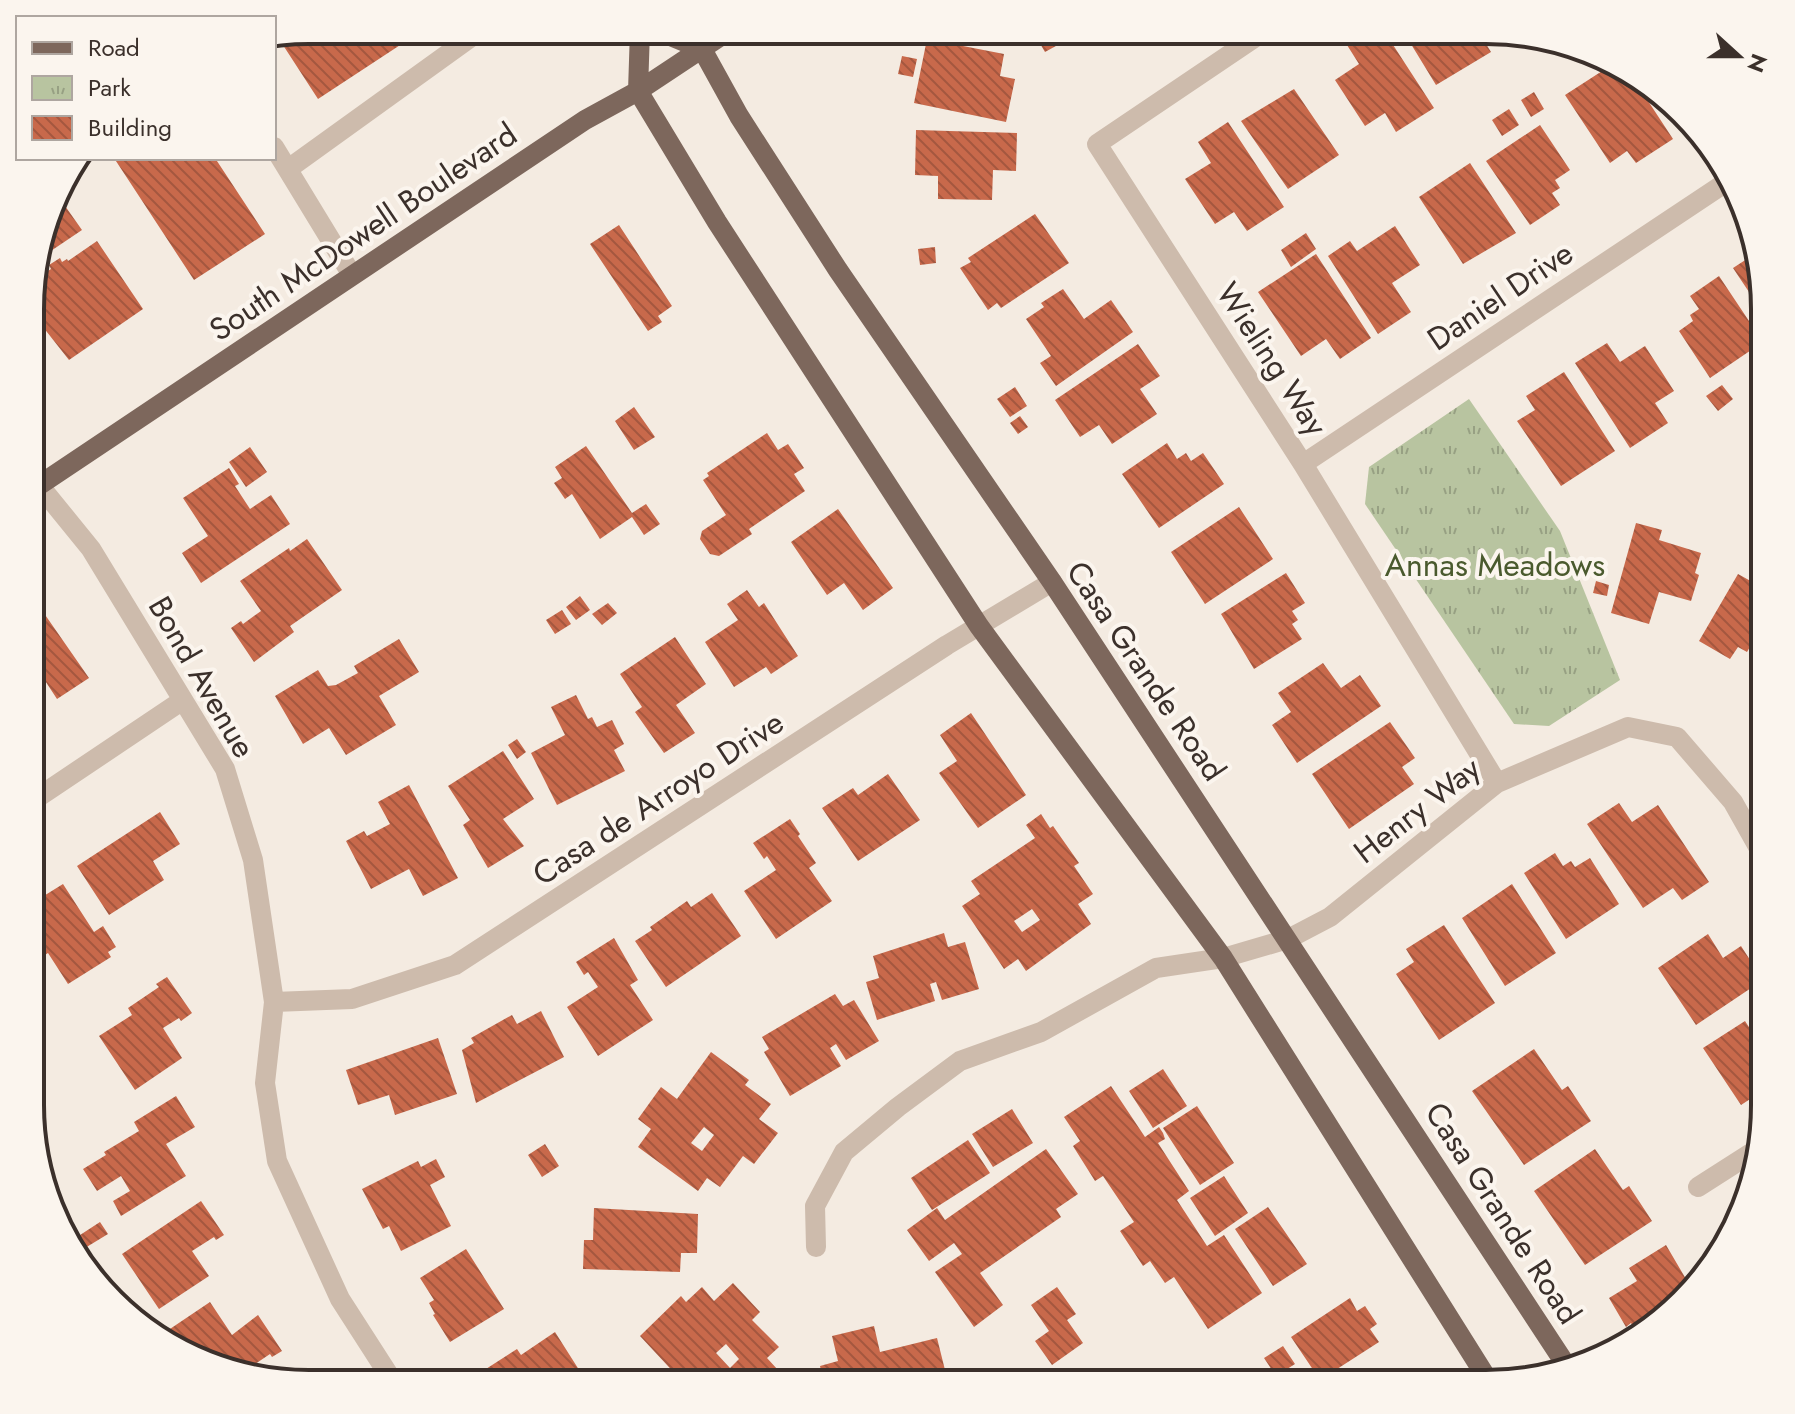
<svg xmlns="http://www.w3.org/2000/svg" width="1795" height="1414" font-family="Jost,sans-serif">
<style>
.park{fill:url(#park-tufts)}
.building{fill:url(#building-back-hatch);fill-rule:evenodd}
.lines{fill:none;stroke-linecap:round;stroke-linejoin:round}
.minor{stroke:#cdbbac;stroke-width:20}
.major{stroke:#7d675c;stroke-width:20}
.labels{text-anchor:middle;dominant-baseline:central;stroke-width:8;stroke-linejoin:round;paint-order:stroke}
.street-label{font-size:32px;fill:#3b302b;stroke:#fbf5ee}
.park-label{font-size:32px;fill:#4a5a2e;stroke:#fbf5ee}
.rim{fill:none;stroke:#3b302b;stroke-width:4}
</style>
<defs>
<pattern id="park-tufts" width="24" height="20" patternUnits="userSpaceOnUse" patternTransform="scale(2)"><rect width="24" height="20" fill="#b8c4a0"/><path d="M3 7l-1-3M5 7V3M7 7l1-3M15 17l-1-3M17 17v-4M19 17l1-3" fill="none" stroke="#97a083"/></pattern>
<pattern id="building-back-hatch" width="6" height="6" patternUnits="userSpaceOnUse" patternTransform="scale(2)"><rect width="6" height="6" fill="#c8694b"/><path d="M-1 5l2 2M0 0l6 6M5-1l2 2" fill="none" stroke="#a4573f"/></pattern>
</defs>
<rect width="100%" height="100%" fill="#f4ebe1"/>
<path class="park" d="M1469,399L1560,531L1620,680L1549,726L1514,724L1365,504L1369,467Z"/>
<path class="building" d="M313,30H423L318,99L281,42L296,32Z
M1032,30H1085L1045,52Z
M1369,31H1384L1434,108L1396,132L1385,113L1365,126L1335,80L1359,64L1347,45Z
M1403,31H1478L1491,52L1436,85Z
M927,39L1004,54L1000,76L1015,79L1006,122L914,103Z
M902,56L917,59L913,77L898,74Z
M1613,64L1631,75L1673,139L1636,163L1627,151L1610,163L1565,95Z
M1294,89L1339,155L1288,189L1241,121Z
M1534,92L1544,109L1531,117L1521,100Z
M1659,92L1670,100L1691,126L1684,131Z
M1509,109L1519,125L1502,136L1492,120Z
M1228,122L1284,207L1247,231L1234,212L1215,224L1185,179L1211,163L1198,142Z
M1540,125L1570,170L1555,180L1560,188L1552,193L1560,205L1530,225L1486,161Z
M916,130L1017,133L1016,171L993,170L992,200L938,199V176L915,175Z
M114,158H215L265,234L194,280Z
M1470,163L1516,233L1463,264L1419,197Z
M58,196L82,230L36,261L39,252Z
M1035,214L1069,263L1001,308L997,303L988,310L960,268L971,262L968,258Z
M619,225L672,306L658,316L662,322L648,331L590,244Z
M1395,226L1420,265L1392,283L1411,312L1378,334L1328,256L1350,241L1357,251Z
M1306,233L1316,249L1291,267L1281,250Z
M97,241L143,309L69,360L32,313V281L51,269L49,265L60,258L62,262L67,259L68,261Z
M935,247L936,263L920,265L918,249Z
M1316,254L1371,338L1340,359L1326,339L1301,356L1258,292Z
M1753,255L1765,309V316L1733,268Z
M1719,276L1763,342L1710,378L1679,331L1693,321L1690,315L1699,309L1690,296Z
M1063,289L1084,319L1111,300L1133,332L1056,386L1040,363L1051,356L1026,319L1044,307L1041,303Z
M1607,343L1620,362L1645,346L1674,391L1655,403L1668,423L1630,448L1575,363Z
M1138,344L1160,376L1140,389L1157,414L1112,444L1099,425L1080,437L1055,400Z
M1564,372L1615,451L1561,486L1517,421L1535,410L1526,396Z
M1722,385L1733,399L1718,411L1706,396Z
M1015,387L1027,406L1010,417L997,399Z
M634,407L655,437L634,450L615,421Z
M1020,416L1028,427L1018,434L1010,423Z
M767,433L778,450L788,444L804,468L794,474L805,491L749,529L752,534L719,556L710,554L700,539L702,531L726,515L703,480L709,476L707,473Z
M1167,443L1177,459L1186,453L1191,461L1203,453L1224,484L1159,528L1122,474Z
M586,446L632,513L646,504L660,524L644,535L632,517L600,539L572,494L565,499L554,483L562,478L555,467Z
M250,447L267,472L246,487L229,462Z
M229,468L239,484L235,486L250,509L271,495L290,524L201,583L182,553L208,536L183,498Z
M1239,507L1273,559L1205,604L1171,552Z
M838,509L893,588L863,610L844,583L827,595L791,542Z
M1636,523L1662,530L1659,540L1701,553L1695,573L1699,575L1691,601L1659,592L1649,624L1611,613Z
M307,539L342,590L290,626L294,632L254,662L231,628L241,621L243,624L261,611L240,581L289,548L290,551Z
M1286,573L1305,603L1292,611L1298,620L1292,624L1302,639L1254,669L1221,614Z
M1738,574L1765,589V653L1751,645L1747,652L1738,647L1730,659L1699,641Z
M1596,581L1609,585L1607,596L1593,593Z
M747,590L759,607L764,603L798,656L771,674L766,667L734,687L705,642L738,620L727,604Z
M32,596L89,678L57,699L40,673L32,678Z
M580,596L590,610L576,620L566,607Z
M608,603L617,613L602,625L592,614Z
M562,610L571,624L555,634L546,620Z
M675,637L706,684L676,705L695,733L664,753L635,712L642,707L620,674Z
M399,639L419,672L379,696L396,725L346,755L329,728L303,744L275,696L318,670L328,686L336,685L358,673L354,666Z
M1323,663L1341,688L1360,675L1381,706L1297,763L1272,725L1291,712L1278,693Z
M576,695L588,719L592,717L597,727L612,720L624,744L614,750L625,771L557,805L531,753L565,735L551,707Z
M971,713L1026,795L978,828L939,773L957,761L940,735Z
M1390,722L1415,758L1402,767L1414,784L1349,829L1312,774Z
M517,739L526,752L517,759L508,745Z
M503,751L534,799L503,819L524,846L488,868L463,825L470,820L448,786Z
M888,774L920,820L858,861L822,808L853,788L858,795Z
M409,785L458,878L423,896L409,869L371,889L346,841L364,831L367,836L390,824L378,802Z
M1619,803L1632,822L1658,805L1709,882L1682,900L1673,888L1643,908L1587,824Z
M160,812L180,844L153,861L164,880L109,915L77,866Z
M1041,814L1050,828L1053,826L1079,863L1074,866L1093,894L1078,904L1091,924L1026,971L1018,959L1004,969L962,906L980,894L971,881L1035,838L1026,825ZM1032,909L1040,920L1022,932L1014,921Z
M790,819L800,834L798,836L816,863L809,868L832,901L776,939L744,891L776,870L767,856L764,859L753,843Z
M1555,853L1563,866L1571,861L1575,867L1590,858L1619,904L1566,939L1524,873Z
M63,884L94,932L103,926L116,947L108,952L111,957L68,984L48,953L31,964V897L34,902Z
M1512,884L1556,953L1505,986L1462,918Z
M712,893L741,936L666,987L635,941L652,930L650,927L687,901L691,907Z
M1444,925L1495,1003L1439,1040L1396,974L1414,962L1406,949Z
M944,933L948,947L965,942L979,989L942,1000L936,982L930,984L935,1001L877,1020L866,982L879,978L873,956Z
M1708,934L1723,958L1741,946L1763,980L1696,1025L1658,968Z
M614,938L638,980L630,985L653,1020L598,1056L567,1007L598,987L588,972L584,975L576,962Z
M167,977L192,1013L181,1021L179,1018L163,1028L182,1058L135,1090L99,1036L132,1015L128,1008L159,987L156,984Z
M835,994L843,1006L854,1000L879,1041L846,1060L836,1044L830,1048L841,1066L790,1096L764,1052L769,1049L762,1037Z
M541,1011L564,1057L476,1103L462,1050L474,1043L471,1038L512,1015L517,1024Z
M39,1020L46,1028L41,1037L31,1040V1021Z
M1745,1021L1760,1044L1764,1041V1090L1741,1105L1703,1048Z
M438,1038L457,1094L395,1115L389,1095L358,1105L346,1070Z
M1534,1049L1562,1090L1568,1086L1591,1121L1524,1165L1472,1091Z
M711,1052L749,1080L745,1085L771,1104L759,1119L778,1133L754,1164L743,1156L720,1187L707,1178L698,1191L638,1147L651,1129L638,1119L661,1087L677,1099ZM704,1127L714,1135L702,1151L691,1143Z
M1163,1069L1187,1106L1153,1128L1129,1091Z
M1111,1086L1145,1137L1159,1127L1163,1133L1165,1139L1158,1143L1189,1191L1177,1200L1207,1246L1224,1235L1262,1293L1208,1329L1174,1277L1165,1283L1150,1261L1143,1266L1120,1231L1134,1222L1103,1176L1095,1181L1073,1146L1080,1141L1064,1117Z
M176,1096L195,1127L166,1144L186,1176L121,1216L113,1201L130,1191L121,1176L97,1191L83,1169L106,1155L104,1152L139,1131L134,1122Z
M1197,1106L1234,1163L1200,1185L1163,1128Z
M1012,1109L1033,1143L993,1167L972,1134Z
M968,1140L990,1173L932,1210L911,1178Z
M545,1144L559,1166L542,1177L528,1155Z
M1046,1149L1078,1194L1056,1209L1061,1217L980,1273L1003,1305L974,1327L935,1272L962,1254L954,1243L929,1261L907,1230L937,1208L945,1220Z
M1595,1149L1623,1190L1629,1186L1652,1221L1585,1265L1534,1191Z
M436,1159L445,1177L430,1185L451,1226L401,1251L389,1226L383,1229L362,1189L418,1161L421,1167Z
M1224,1176L1248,1213L1215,1236L1190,1198Z
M201,1201L224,1235L216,1240L214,1237L192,1251L209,1276L159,1309L122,1254Z
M1268,1207L1307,1264L1273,1286L1235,1229Z
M594,1208L698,1214L697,1253H681L680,1272L583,1269L584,1240H593Z
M100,1222L108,1234L85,1248L77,1237Z
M1666,1245L1693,1291L1636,1332L1631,1323L1626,1327L1609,1298L1637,1281L1629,1268Z
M466,1249L504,1309L450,1342L433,1315L435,1314L429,1303L434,1300L420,1278Z
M733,1283L760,1312L752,1320L779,1347L767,1358L778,1370L764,1384H676L680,1379L640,1336L681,1296L686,1302L702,1287L714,1301ZM726,1344L739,1359L730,1368L716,1353Z
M1057,1287L1076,1314L1067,1320L1083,1343L1052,1365L1035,1341L1049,1331L1031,1305Z
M1350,1298L1357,1311L1365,1306L1377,1324L1370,1329L1379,1342L1320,1380L1291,1337Z
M210,1302L232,1335L258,1315L282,1351L272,1357L270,1354L243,1372L203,1363L163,1338L161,1335Z
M874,1326L880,1352L937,1338L948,1382L864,1384L861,1371L847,1374L850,1384H824L820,1366L838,1361L832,1336Z
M555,1332L588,1384H480L475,1376L517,1349L521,1355Z
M1283,1346L1295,1364L1276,1376L1264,1358Z"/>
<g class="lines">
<path class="minor" d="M1266,30L1097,144L1303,464L1497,783
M274,147L352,275
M288,169L481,30
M1303,464L1731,179
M32,474L39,485L91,549L225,769L253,860L274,1002L265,1083L277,1161L340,1299L394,1383
M31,802L183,700
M274,1002L352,999L455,965L947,645L1052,582
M1698,1187L1759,1148
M816,1247L815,1206L844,1152L898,1107L960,1061L1041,1032L1156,968L1223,958L1288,939L1330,917L1497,783L1628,727L1677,737L1733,802L1765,859"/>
<path class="major" d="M640,30L638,91L717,222L979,626L1223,958L1490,1383
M656,30L702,49L739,116L838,270L1052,582L1568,1368
M32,490L585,120L638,91L730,30"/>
</g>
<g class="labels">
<g class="street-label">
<text transform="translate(363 232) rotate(-34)">South McDowell Boulevard</text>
<text transform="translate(1500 296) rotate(-34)">Daniel Drive</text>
<text transform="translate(1272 359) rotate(57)">Wieling Way</text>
<text transform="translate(1146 671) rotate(56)">Casa Grande Road</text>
<text transform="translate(202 677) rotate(60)">Bond Avenue</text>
<text transform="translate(658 798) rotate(-33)">Casa de Arroyo Drive</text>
<text transform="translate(1417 810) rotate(-38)">Henry Way</text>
<text transform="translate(1503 1213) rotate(57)">Casa Grande Road</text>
</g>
<g class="park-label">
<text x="1495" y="565">Annas Meadows</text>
</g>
</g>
<path d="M0 0H1795V1414H0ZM309 44H1486A265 265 0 0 1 1751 309V1105A265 265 0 0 1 1486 1370H309A265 265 0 0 1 44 1105V309A265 265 0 0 1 309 44Z" fill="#fbf5ee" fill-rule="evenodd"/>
<path class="rim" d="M309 44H1486A265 265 0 0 1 1751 309V1105A265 265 0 0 1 1486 1370H309A265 265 0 0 1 44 1105V309A265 265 0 0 1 309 44Z"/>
<rect x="16" y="16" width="260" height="144" fill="#fbf5ee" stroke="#aea6a0" stroke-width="2"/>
<rect x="32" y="42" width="40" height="12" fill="#7d675c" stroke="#aea6a0" stroke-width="2"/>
<text x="88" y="56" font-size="24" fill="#3b302b">Road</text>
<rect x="32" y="76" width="40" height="24" fill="url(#park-tufts)" stroke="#aea6a0" stroke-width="2"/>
<text x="88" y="96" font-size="24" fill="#3b302b">Park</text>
<rect x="32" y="116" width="40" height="24" fill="url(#building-back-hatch)" stroke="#aea6a0" stroke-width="2"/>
<text x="88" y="136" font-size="24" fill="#3b302b">Building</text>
<g transform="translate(1739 56) rotate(111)" stroke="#fbf5ee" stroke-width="6" paint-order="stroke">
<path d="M0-6L14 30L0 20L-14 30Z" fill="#3b302b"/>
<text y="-12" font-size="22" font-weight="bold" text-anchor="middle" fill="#3b302b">N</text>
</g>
</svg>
